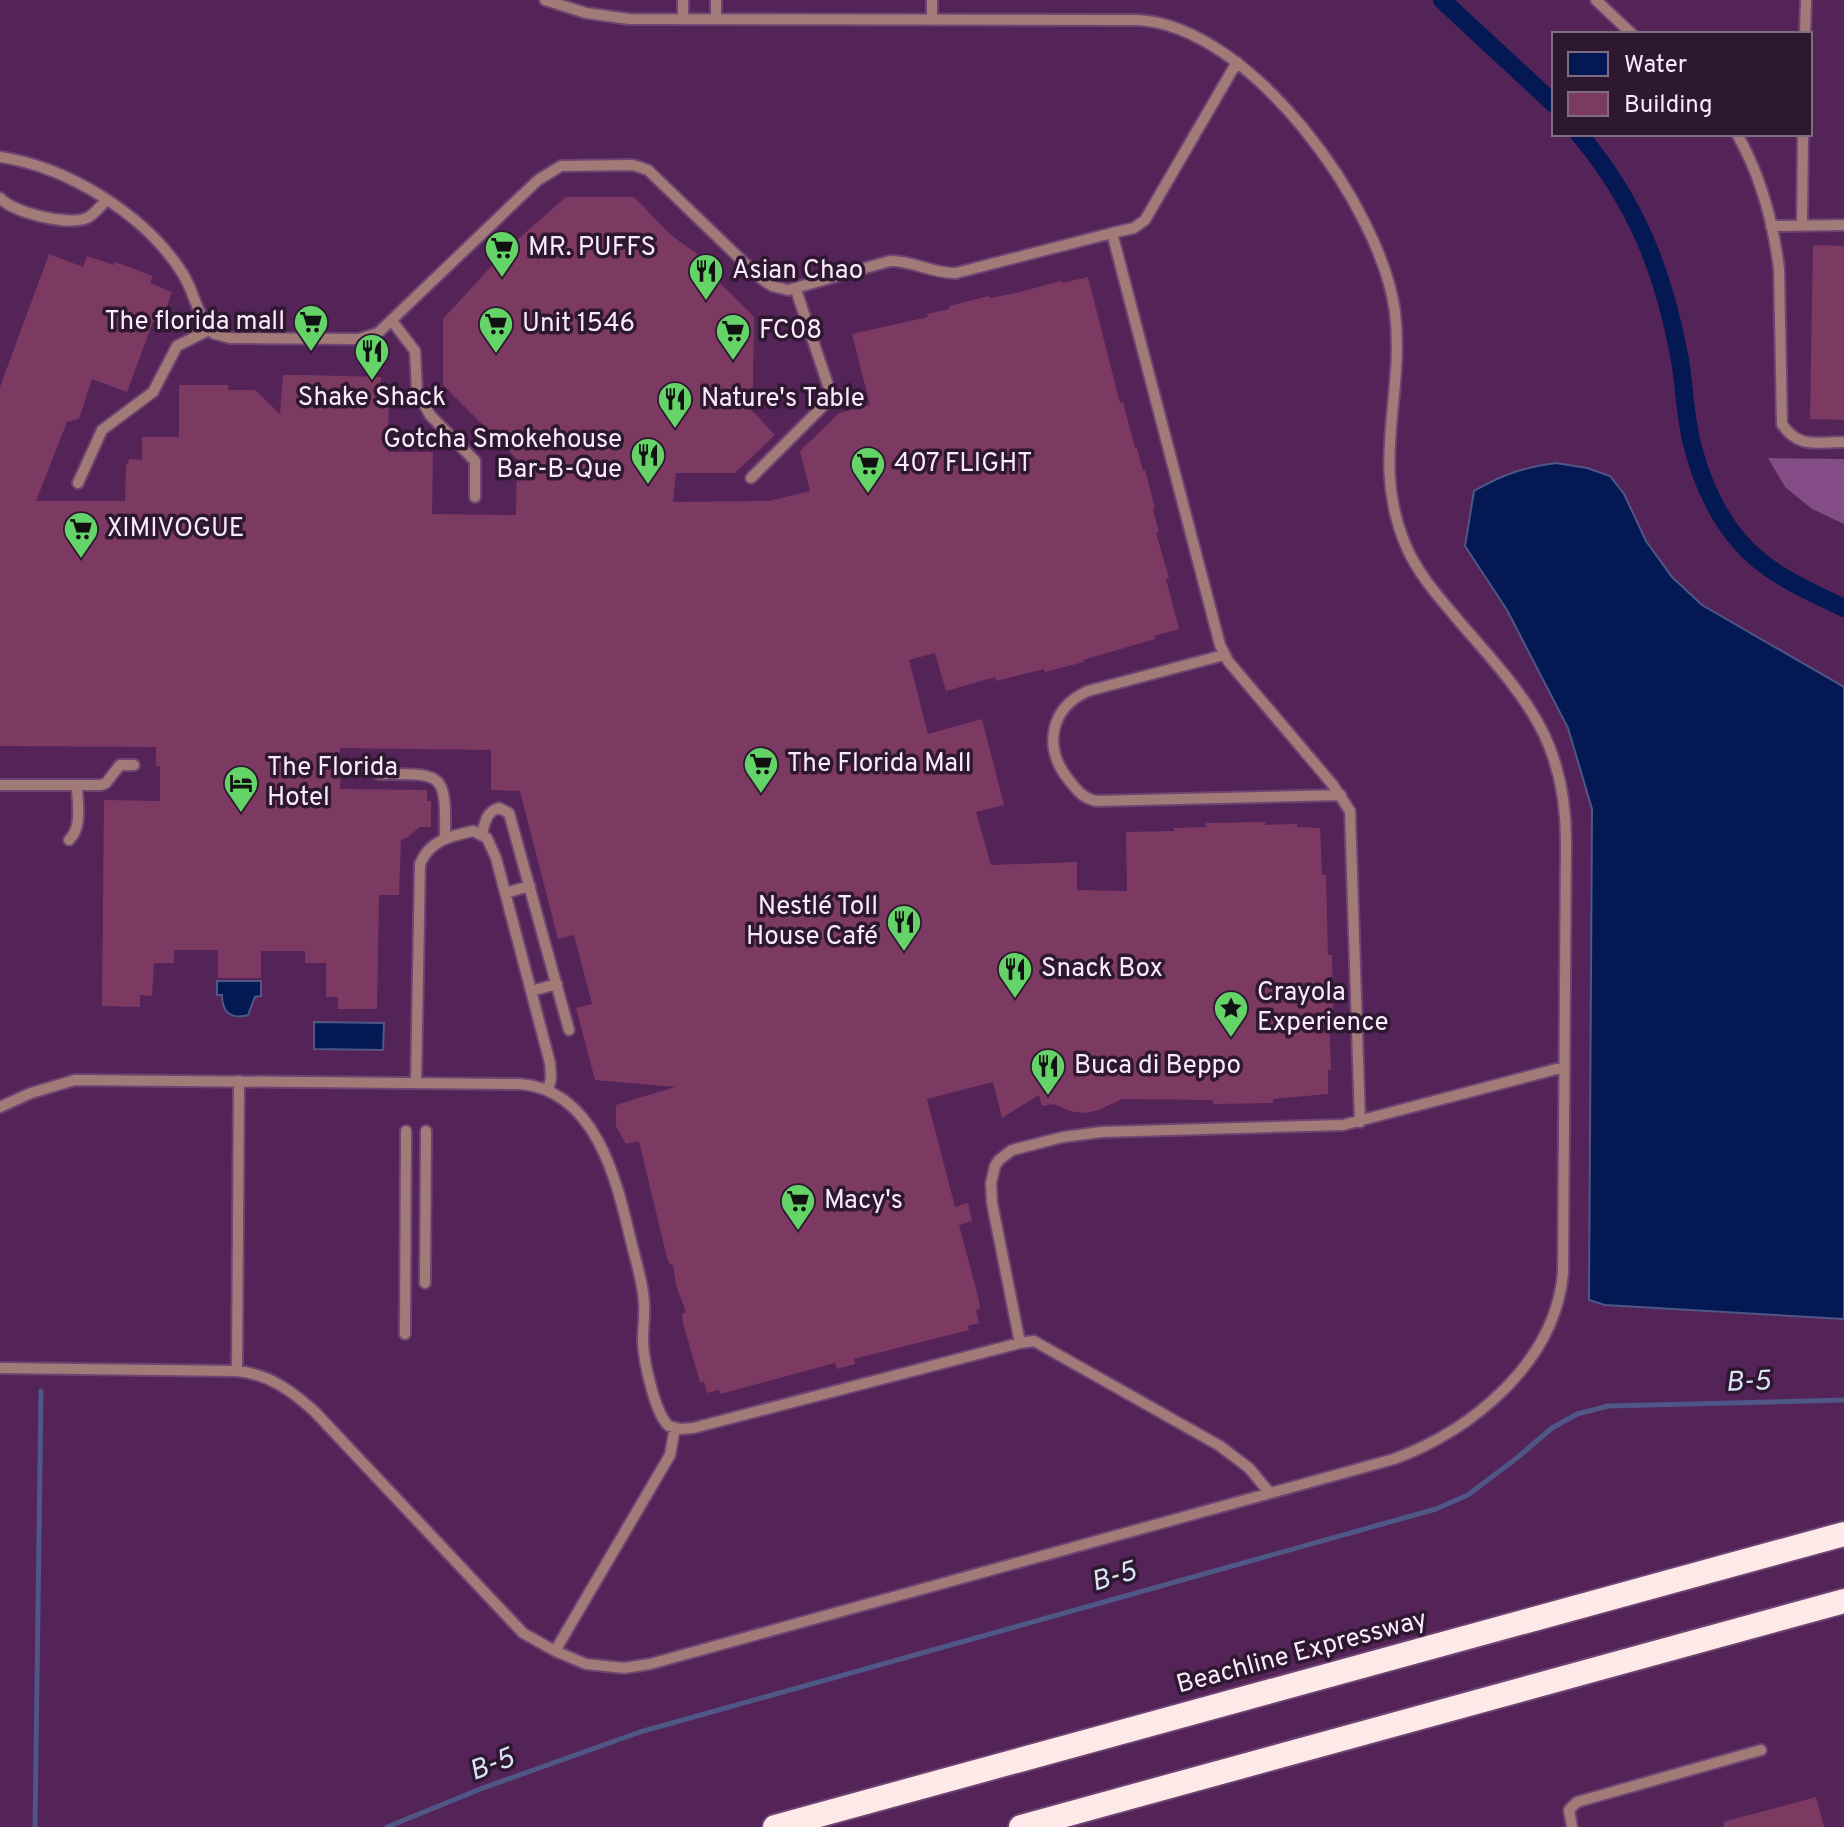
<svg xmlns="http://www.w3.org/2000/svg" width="1844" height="1827" font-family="Overpass,sans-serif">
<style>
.forest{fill:#844d88}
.water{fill:#041853;stroke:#4e5786;stroke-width:2}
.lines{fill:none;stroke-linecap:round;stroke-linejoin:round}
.stream{stroke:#4e5786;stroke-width:5}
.canal{stroke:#041853;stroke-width:18}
.building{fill:#7c3a63}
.service-casing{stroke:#6f4372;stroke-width:14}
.motorway-casing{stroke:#6f4372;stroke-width:28}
.service{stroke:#a27a77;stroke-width:10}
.motorway{stroke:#fde9e7;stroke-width:24}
.labels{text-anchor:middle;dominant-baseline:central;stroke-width:7;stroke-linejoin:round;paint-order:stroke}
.poi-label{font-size:26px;fill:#fbe9fc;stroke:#2d182f;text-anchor:start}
.street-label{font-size:26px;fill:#fbe9fc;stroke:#2d182f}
.water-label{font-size:28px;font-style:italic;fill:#dae4f7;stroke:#2d182f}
</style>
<rect width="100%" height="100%" fill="#542358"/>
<path class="forest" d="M1768,458L1844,459V524L1812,509L1785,487Z"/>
<path class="water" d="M1556,463L1587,468L1610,476L1624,494L1646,541L1672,577L1702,605L1844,687V1319L1605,1305L1589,1300L1592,809L1568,728L1507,610L1465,546L1474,491C1501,475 1525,467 1556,463Z
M217,981H261V996L255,997L248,1015C231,1020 222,1012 222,995H217Z
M314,1022L384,1023L383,1050L314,1049Z"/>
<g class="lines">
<path class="stream" d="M35,1827L41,1391
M387,1827L483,1788L640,1732L1436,1509L1468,1495L1518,1457L1552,1428L1577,1414L1608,1406L1844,1400"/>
<path class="canal" d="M1442,0L1554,104
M1579,134C1637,203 1664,273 1680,360C1685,390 1685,422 1694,451C1702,482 1719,519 1741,543C1768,574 1808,591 1844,608"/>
</g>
<path class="building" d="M566,197H634L672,236L696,253L715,278L754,317L753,387L742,400L775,435L735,473H676L673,502L769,501L810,491L800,451L839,413L870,405L852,334L928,317L927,314L949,309V306L989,296L990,298L1011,294L1061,281L1062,283L1088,277L1120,403L1123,402L1135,448H1137L1143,471L1145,470L1155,508L1153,509L1159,532L1156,533L1169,578L1166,579L1179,629L1154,636L1155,639L1083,660L1084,662L1045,672L1044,669L996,681L995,677L946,691L935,653L909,660L928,734L982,719L1004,805L976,812L991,865L1077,862V890L1127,891L1126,832L1174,831V828L1206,827V823L1265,822V825L1297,824V827L1320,828L1322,875H1326L1328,955H1332L1333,1015H1329L1331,1070H1328V1094L1273,1099V1103L1213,1104V1100L1122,1099L1099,1110L1084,1113L1069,1111L1054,1104L1042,1106L1039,1095L1002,1118L993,1082L927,1099L955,1207L968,1203L972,1221L959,1225L979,1300L980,1309L976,1310L979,1323L968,1326L969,1330L854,1359L855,1364L837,1369L835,1363L720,1394L719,1390L707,1393L704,1382H700L683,1323L682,1314L686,1312L676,1285L673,1265L669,1263L666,1254L639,1141L626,1144L616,1126V1105L675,1087L595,1080L576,1008L592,1004L574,935L558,939L520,791L491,790V750L340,748V789L427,790V801H431V827H420L408,837L401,840L399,895H379L377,1009H338V997H326V963H305V951H261V978H218V950H174V963H154L152,996L140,995V1007L102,1006L104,800L160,801V766H156V747L0,746V387L49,254L83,267L87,256L114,265L115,262L153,276L150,283L172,292L161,324L153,322L127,392L92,379L79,419L67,422L36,501H125L126,464H128L129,459L142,460V437H179V385H228V390H255L280,414L283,375H303L381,377V386H389L388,452H433L432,514L516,515L517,459L443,385V319L507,249Z
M1813,245L1844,246V420L1810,419Z
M1816,1797L1824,1827H1724L1723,1822Z"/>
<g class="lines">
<g class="service-casing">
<path id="service" d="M716,0V19
M932,0V20
M1596,0L1632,34
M683,19V0
M1805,34L1806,0
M1237,62L1145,220L1134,228L1112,233L1220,645L1228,661L1333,785L1350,811L1360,1122
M1737,134C1761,176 1773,221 1779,269L1782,424C1798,449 1818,442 1844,442
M0,157C68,167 146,215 183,274C194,292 197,313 209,330L215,334L230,338L359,339L378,333L538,180L561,166L633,165L648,170L759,277L772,286L788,290L890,261C912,260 933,274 956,273L1112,233
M0,198C14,213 68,226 87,218C94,215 101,205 107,200
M1802,224L1803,134
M1771,226L1844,225
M392,321L415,351L417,391L430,415L475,461V497
M751,478L832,397L796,290
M78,483L102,430L153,392L177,346L209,330
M1224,655L1088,691C1050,708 1043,747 1068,779C1076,789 1083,799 1097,801L1341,795
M379,774C444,774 446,771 445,838
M0,785H101L106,783L120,765H134
M482,833C485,822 487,811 499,808L509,813L569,1030
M69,840C83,827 77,803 77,785
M505,893L530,886
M531,991L557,984
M416,1083L420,864C429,841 450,836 473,831L487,838L496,858L550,1063L551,1078L548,1090
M0,1107L31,1093L75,1080L520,1084C595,1090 616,1178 630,1237C635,1259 643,1281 644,1303C645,1315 643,1327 643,1340C643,1358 655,1415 669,1426L681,1429L693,1428L1020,1343L1034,1341L1220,1446L1249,1468L1269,1492
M425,1283L426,1131
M405,1334L406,1131
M1020,1343L992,1203L991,1183L995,1166L999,1160L1012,1150L1063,1137L1102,1132L1343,1125L1564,1067
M0,1368L237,1371C269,1374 292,1391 315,1412L523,1633L555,1651L586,1664L624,1668L650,1664L1394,1459C1473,1430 1555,1362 1563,1273L1566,841C1566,737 1522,694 1458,620C1438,596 1418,574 1406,546C1370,462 1405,396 1395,312C1381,207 1251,25 1137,20L629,19L586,13L545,0
M237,1371L239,1081
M555,1651L670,1455L675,1428
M1572,1827L1569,1810L1577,1802L1761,1750"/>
</g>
<g class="motorway-casing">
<path id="motorway" d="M775,1827L1844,1534
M1021,1827L1844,1601"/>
</g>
<use href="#service" class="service"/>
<use href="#motorway" class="motorway"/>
</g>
<defs>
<g id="supermarket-pin" transform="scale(1.8)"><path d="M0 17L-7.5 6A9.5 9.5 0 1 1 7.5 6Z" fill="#64d468" stroke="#2d182f"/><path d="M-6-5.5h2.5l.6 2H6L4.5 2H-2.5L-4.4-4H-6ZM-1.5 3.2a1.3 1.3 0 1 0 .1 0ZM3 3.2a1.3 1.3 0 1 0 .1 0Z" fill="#111"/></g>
<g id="restaurant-pin" transform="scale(1.8)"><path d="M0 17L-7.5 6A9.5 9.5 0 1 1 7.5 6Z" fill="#64d468" stroke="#2d182f"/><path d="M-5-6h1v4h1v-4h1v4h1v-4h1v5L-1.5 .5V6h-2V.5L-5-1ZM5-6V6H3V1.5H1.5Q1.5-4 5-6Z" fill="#111"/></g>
<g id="hotel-pin" transform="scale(1.8)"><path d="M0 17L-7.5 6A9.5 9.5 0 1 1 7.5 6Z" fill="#64d468" stroke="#2d182f"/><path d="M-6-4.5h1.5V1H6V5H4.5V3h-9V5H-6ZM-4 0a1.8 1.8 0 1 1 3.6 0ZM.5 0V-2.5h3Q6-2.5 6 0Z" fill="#111"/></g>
<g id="sight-pin" transform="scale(1.8)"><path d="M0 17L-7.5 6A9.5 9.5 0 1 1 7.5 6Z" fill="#64d468" stroke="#2d182f"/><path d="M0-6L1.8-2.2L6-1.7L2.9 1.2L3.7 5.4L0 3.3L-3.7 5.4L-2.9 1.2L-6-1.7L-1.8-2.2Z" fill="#111"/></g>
</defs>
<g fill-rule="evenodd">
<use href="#supermarket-pin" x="502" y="248"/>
<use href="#restaurant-pin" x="706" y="271"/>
<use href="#supermarket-pin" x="311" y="322"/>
<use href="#supermarket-pin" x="496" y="324"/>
<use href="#supermarket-pin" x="733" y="331"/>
<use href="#restaurant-pin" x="372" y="351"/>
<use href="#restaurant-pin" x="675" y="399"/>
<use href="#restaurant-pin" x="648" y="455"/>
<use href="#supermarket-pin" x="868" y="464"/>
<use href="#supermarket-pin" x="81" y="529"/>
<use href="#supermarket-pin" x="761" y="764"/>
<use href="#hotel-pin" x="241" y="783"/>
<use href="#restaurant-pin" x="904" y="922"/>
<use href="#restaurant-pin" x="1015" y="969"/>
<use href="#sight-pin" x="1231" y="1008"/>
<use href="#restaurant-pin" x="1048" y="1066"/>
<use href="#supermarket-pin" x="798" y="1201"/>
</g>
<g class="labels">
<g class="poi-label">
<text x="528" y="248">MR. PUFFS</text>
<text x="732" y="271">Asian Chao</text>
<text x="285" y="322" text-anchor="end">The florida mall</text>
<text x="522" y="324">Unit 1546</text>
<text x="759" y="331">FC08</text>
<text x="372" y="398" text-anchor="middle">Shake Shack</text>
<text x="701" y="399">Nature's Table</text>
<text x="622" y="440" text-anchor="end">Gotcha Smokehouse<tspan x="622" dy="30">Bar-B-Que</tspan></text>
<text x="894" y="464">407 FLIGHT</text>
<text x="107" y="529">XIMIVOGUE</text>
<text x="787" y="764">The Florida Mall</text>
<text x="267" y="768">The Florida<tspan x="267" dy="30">Hotel</tspan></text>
<text x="878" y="907" text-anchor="end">Nestlé Toll<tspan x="878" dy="30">House Café</tspan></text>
<text x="1041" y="969">Snack Box</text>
<text x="1257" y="993">Crayola<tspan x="1257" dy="30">Experience</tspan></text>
<text x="1074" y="1066">Buca di Beppo</text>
<text x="824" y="1201">Macy's</text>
</g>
<g class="street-label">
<text transform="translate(1302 1653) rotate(-15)">Beachline Expressway</text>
</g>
<g class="water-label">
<text transform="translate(1748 1383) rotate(-2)">B-5</text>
<text transform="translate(1114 1578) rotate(-16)">B-5</text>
<text transform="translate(492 1766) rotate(-21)">B-5</text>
</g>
</g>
<rect x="1552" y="32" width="260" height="104" fill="#2d182f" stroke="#7f6c81" stroke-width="2"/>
<rect x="1568" y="52" width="40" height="24" fill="#041853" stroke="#7f6c81" stroke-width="2"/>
<text x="1624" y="72" font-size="24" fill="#fbe9fc">Water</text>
<rect x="1568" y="92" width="40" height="24" fill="#7c3a63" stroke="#7f6c81" stroke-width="2"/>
<text x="1624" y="112" font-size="24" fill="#fbe9fc">Building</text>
</svg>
